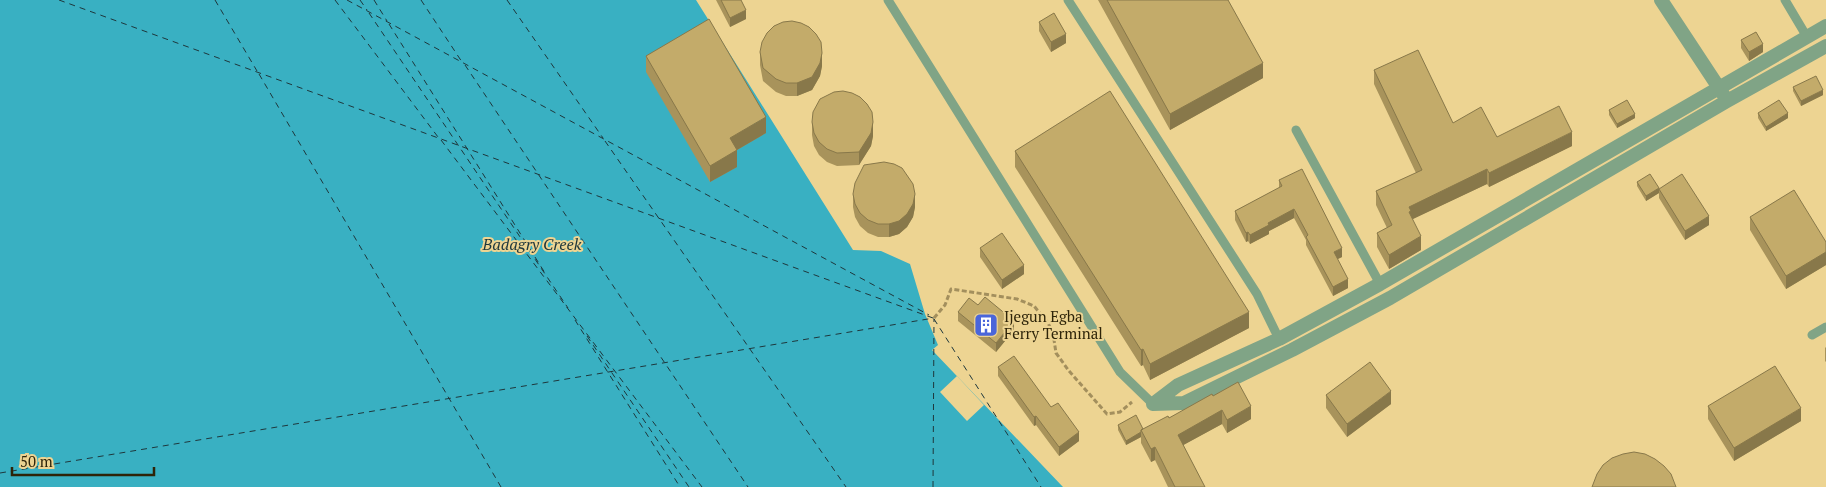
<svg xmlns="http://www.w3.org/2000/svg" width="1826" height="487" font-family="'PT Serif',serif">
<style>
.water{fill:#39b0c2}
.pier{fill:#edd492}
.lines{fill:none;stroke-linecap:round;stroke-linejoin:round}
.ferry{stroke:#1e373c;stroke-width:1;stroke-dasharray:6 5;stroke-linecap:butt}
.path{stroke:#a38f5d;stroke-width:3;stroke-dasharray:5 2.5;stroke-linecap:butt}
.service{stroke:#80a486;stroke-width:9}
.minor{stroke:#80a486;stroke-width:14}
.wall{fill:#a8935b}
.shaded-wall{fill:#88784a}
.building{fill:#c3ab6a;stroke:#88784a}
.labels{text-anchor:middle;dominant-baseline:central;stroke-width:4;stroke-linejoin:round;paint-order:stroke}
.poi-label{font-size:15px;fill:#2e2409;stroke:#edd492;text-anchor:start}
.water-label{font-size:16px;font-style:italic;fill:#1e373c;stroke:#edd492}
</style>
<rect width="100%" height="100%" fill="#edd492"/>
<path class="water" d="M0,0H696L853,250L881,251L910,264L925,314L938,345L932,350L1063,487H0Z"/>
<path class="pier" d="M957,376L984,405L967,421L940,392Z"/>
<g class="lines">
<path class="ferry" d="M59,0L933,318
M215,0L257,71
M335,0L438,137
M347,0L929,315
M360,0L367,10
M374,0L387,21
M421,0L462,62
M507,0L603,138
M369,13L568,308
M389,24L545,273
M465,65L748,487
M259,74L501,487
M441,140L702,487
M605,141L846,487
M934,319L1041,487
M575,320L680,487
M587,336L689,487
M0,473L934,318
M933,487L934,319"/>
<path class="path" d="M934,318L945,305L951,289L1017,299L1034,306L1048,323L1053,333L1056,353L1069,371L1107,414L1120,412L1132,402"/>
<path class="service" d="M888,0L1120,372L1153,404
M1068,0L1257,294L1279,339
M1785,0L1807,37
M1296,130L1380,284
M1812,335L1826,327"/>
<path class="minor" d="M1661,0L1723,94
M1153,404L1178,385L1279,339L1380,284L1826,26
M1153,404L1184,403L1292,350L1390,298L1727,101L1826,46"/>
</g>
<path class="wall" d="M716,0H741L746,19L730,27Z
M1098,0H1228L1263,78L1170,130Z
M1039,22L1066,43L1051,52L1039,31Z
M1741,40L1763,52L1749,61L1741,48Z
M760,52L822,66L820,76L812,90L797,96H786L776,92L763,81L760,65Z
M646,56L766,133L737,150V167L710,182L646,72Z
M1374,70L1453,123L1497,137L1572,146L1489,187L1487,184L1412,219L1421,250L1389,269L1377,247V233L1387,228L1376,205V191L1416,173L1374,84Z
M1793,87L1823,95L1801,106L1793,91Z
M1609,110L1635,118L1617,128L1609,115Z
M1758,113L1788,118L1766,131L1758,118Z
M812,122L873,136L871,146L859,165L837,166L827,162L819,155L814,146L812,135Z
M1015,151L1249,328L1150,380L1143,365L1141,366L1015,167Z
M1279,180L1342,257L1337,259L1348,288L1333,296L1306,245V240L1294,218L1269,231V234L1250,244L1248,241L1246,242L1235,220V211L1279,188Z
M1637,182L1659,189L1709,225L1685,240L1659,198V193L1646,201L1637,186Z
M853,194L915,207L913,217L907,227L899,234L889,237H878L868,233L860,226L855,217L853,207Z
M1750,217L1826,242V265L1786,289L1750,230Z
M980,248L1024,274L1002,289L980,257Z
M978,305L1014,330L996,352L958,321V312Z
M1826,347V362L1825,361V348Z
M998,367L1051,407L1079,441L1059,456L1036,425L1034,426L998,376Z
M1326,395L1391,404L1347,437L1326,408Z
M1213,396L1251,419L1227,433L1222,424L1183,445L1205,487H1168L1155,460L1151,462L1141,443V437L1126,445L1118,430V425L1143,429L1169,418Z
M1708,406L1801,421L1734,461L1708,419Z"/>
<path class="shaded-wall" d="M746,10V19L730,27V18Z
M1066,34V43L1051,52V42Z
M1763,44V52L1749,61V52Z
M822,53V66L820,76L812,90L797,96V83Z
M1263,63V78L1170,130V114Z
M1823,90V95L1801,106V101Z
M1788,113V118L1766,131V127Z
M1635,114V118L1617,128V124Z
M766,117V133L730,154V138Z
M873,122V136L871,146L859,165V152Z
M1572,132V146L1489,187V173Z
M737,150V167L710,182V166Z
M1487,169V184L1411,220V225L1409,207Z
M1659,188V193L1646,201V196Z
M915,194V207L913,217L907,227L899,234L889,237V224Z
M1294,209V218L1269,231V234L1250,244V235L1268,223Z
M1709,216V225L1685,240V231Z
M1248,232V241L1246,242V233Z
M1421,236V250L1389,269V255Z
M1342,248V257L1334,261V252Z
M1826,252V265L1786,289V276Z
M1024,265V274L1002,289V280Z
M1348,279V288L1333,296V287Z
M1249,312V328L1150,380V364Z
M1014,321V330L996,352V343Z
M1143,349V365L1141,366V350Z
M1391,391V404L1347,437V424Z
M1251,406V419L1227,433V420Z
M1801,408V421L1734,461V448Z
M1222,410V424L1178,448V435Z
M1036,416V425L1034,426V417Z
M1079,432V441L1059,456V447Z
M1141,432V437L1126,445V441Z
M1155,447V460L1151,462V449Z"/>
<path class="building" d="M721,0H741L746,10L730,18Z
M1107,0H1228L1263,63L1170,114Z
M1054,13L1066,34L1051,42L1039,22Z
M709,19L766,117L730,138L737,150L710,166L646,56Z
M792,21L801,23L809,27L816,34L821,42L822,53L820,63L812,77L797,83H786L776,79L763,68L760,52L762,42L767,33L774,26L783,22Z
M1756,32L1763,44L1749,52L1741,40Z
M1418,50L1453,123L1481,107L1497,137L1559,106L1572,132L1489,173L1487,169L1409,207L1411,211L1409,212L1421,236L1389,255L1377,233L1392,225L1376,191L1422,170L1374,70Z
M1816,76L1823,90L1801,101L1793,87Z
M843,91L852,93L860,97L867,104L872,112L873,122L871,133L859,152L837,153L827,149L819,142L814,133L812,122L813,112L820,99L834,92Z
M1110,91L1249,312L1150,364L1143,349L1141,350L1015,151Z
M1627,100L1635,114L1617,124L1609,110Z
M1779,100L1788,113L1766,127L1758,113Z
M884,162L894,164L902,168L913,184L915,194L913,204L907,214L899,221L889,224H878L868,220L860,213L855,204L853,194L855,183L864,165Z
M1302,169L1342,248L1334,252L1348,279L1333,287L1306,237L1308,235L1294,209L1268,223L1269,225L1250,235L1248,232L1246,233L1235,211L1282,186L1279,180Z
M1650,174L1659,188L1646,196L1637,182Z
M1682,174L1709,216L1685,231L1659,189Z
M1794,190L1826,242V252L1786,276L1750,217Z
M1002,233L1024,265L1002,280L980,248Z
M985,297L1014,321L996,343L958,312L969,298L978,305Z
M1014,356L1051,407L1058,403L1079,432L1059,447L1036,416L1034,417L998,367Z
M1370,362L1391,391L1347,424L1326,395Z
M1775,366L1801,408L1734,448L1708,406Z
M1238,382L1251,406L1227,420L1222,410L1178,435L1205,487H1175L1155,447L1151,449L1141,430L1168,416L1169,418L1212,394L1213,396Z
M1136,415L1143,429L1141,430V432L1126,441L1118,425Z
M1634,452L1645,454L1655,459L1664,466L1671,474L1676,487H1592L1597,474L1603,465L1612,458L1623,454Z"/>
<defs>
<g id="building-square" transform="scale(1.25)"><rect x="-9" y="-9" width="18" height="18" rx="4" fill="#4a66da" stroke="#edd492"/><path d="M-4-6H4V6H1V3H-1V6H-4ZM-2.5-4.3h1.7v1.8h-1.7ZM.8-4.3h1.7v1.8H.8ZM-2.5-1h1.7V.8h-1.7ZM.8-1h1.7V.8H.8Z" fill="#fff"/></g>
</defs>
<g fill-rule="evenodd">
<use href="#building-square" x="986" y="325"/>
</g>
<g class="labels">
<g class="poi-label">
<text x="1004" y="316">Ijegun Egba<tspan x="1004" dy="17">Ferry Terminal</tspan></text>
</g>
<g class="water-label">
<text x="532" y="244">Badagry Creek</text>
</g>
</g>
<path d="M12 467v8h142v-8" fill="none" stroke="#2e2409" stroke-width="2.5"/>
<text x="20" y="467" font-size="15" fill="#2e2409" stroke="#edd492" stroke-width="4" paint-order="stroke">50 m</text>
</svg>
